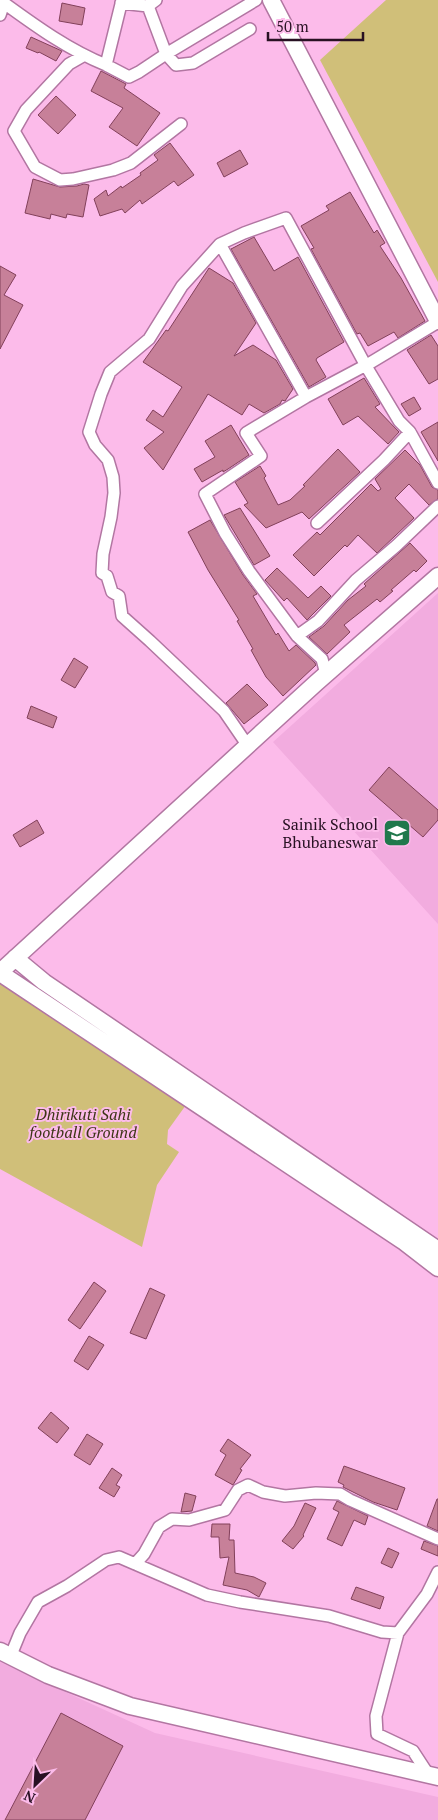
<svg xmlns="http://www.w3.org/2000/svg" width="438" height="1820" font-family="'PT Serif',serif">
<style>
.built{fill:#f2acdf}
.green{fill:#d0bf79}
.building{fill:#c78099;stroke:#82405a}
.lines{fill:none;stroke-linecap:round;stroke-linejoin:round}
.street-casing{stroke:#b276a2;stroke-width:14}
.secondary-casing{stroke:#b276a2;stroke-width:19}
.street{stroke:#fff;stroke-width:11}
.secondary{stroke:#fff;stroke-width:16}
.labels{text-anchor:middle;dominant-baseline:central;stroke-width:4;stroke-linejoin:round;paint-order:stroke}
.poi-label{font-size:16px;fill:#281123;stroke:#fcbbea;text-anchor:end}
.park-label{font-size:16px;font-style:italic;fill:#3d3616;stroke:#fcbbea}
</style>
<rect width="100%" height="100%" fill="#fcbbea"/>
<path class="built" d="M438,593V924L273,742Z
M0,1662L155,1733L438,1797V1820H0Z"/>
<path class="green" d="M386,0H438V282L320,60Z
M0,979L191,1098L168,1130L167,1144L179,1152L157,1185L142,1247L0,1169Z"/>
<path class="building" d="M62,3L85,8L82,25L59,21Z
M31,37L62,51L56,61L39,52L38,53L26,48Z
M101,71L126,84L124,88L160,113L137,146L109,127L123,108L91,91Z
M56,96L76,115L58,134L38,115Z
M170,143L194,175L178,186L174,181L142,204L140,200L125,213L122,209L100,216L94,199L106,190L108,196L121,186L122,188L141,175L140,173L158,160L154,155Z
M240,150L248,164L224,177L217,163Z
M33,179L60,187L77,186L84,184L89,185L83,217L67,214L66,218L51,214L50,219L25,213Z
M350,192L374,233L377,230L385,243L380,246L401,278L425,321L398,338L394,332L368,346L360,333L357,334L311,249L314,248L301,226L329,210L326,206Z
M254,237L274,271L298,257L344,342L317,358L316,360L326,377L309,387L231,249Z
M0,266L16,275L4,295L23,305L0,349Z
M209,268L233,283L256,323L234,356L253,345L276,360L293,389L285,401L282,400L280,404L264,413L249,404L242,415L208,394L163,470L144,448L164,432L146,420L153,410L163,417L182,387L143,362L166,330L168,331Z
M431,335L438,346V379L429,384L407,350Z
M364,378L380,404L375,407L399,432L388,444L358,416L343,425L328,399Z
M414,397L421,409L409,416L401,404Z
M438,422V461L421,432Z
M231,425L249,455L228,469L223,472V470L202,482L194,469L215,457L205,441Z
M338,449L360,472L309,519L302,512L266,528L244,505L248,503L235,482L260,466L266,476L264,478L278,505L290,500L305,486L303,485Z
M405,450L420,465L432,487L438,490V499L429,505L409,484L395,498L414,518L377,553L358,535L347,547L345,545L314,576L293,555L317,532L320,535L371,484L378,491L381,489L375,479Z
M240,508L270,556L254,565L224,515Z
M210,520L243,575L257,594L253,596L276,635L278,633L289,651L296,645L315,663L316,665L283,696L266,677L251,650L253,649L237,621L239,620L208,570L188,532Z
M410,543L427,561L416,572L414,570L391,590L393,591L380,602L377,599L344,625L350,632L327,654L309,637L324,626L348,600L366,586L364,584Z
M277,568L308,598L321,586L331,596L307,620L287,598L284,601L265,580Z
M74,658L88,667L75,688L61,680Z
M247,684L268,705L244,724L226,703Z
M31,706L57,717L53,728L27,718Z
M389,767L438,810V820L423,837L369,790Z
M37,820L44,833L20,847L13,835Z
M94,1282L106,1291L80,1329L68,1320Z
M150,1288L165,1295L146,1339L130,1333Z
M89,1336L104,1345L88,1370L74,1361Z
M51,1412L69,1428L57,1443L38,1428Z
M87,1434L103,1444L90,1465L74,1455Z
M228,1439L251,1455L240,1469L242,1470L233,1485L215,1475L226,1455L220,1451Z
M344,1466L405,1488L397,1510L373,1502L343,1487L344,1485L338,1482Z
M112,1468L122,1475L116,1485L120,1487L114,1497L99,1488Z
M185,1493L196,1496L192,1511L181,1512Z
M437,1499H438V1531L427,1526Z
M337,1501L368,1516L365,1525L354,1520L342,1546L327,1539L339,1512L333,1509Z
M305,1503L316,1508L303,1535L304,1536L293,1549L282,1541L294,1526Z
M212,1524H230L229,1540H234L235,1573L254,1577L266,1583L259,1597L247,1590L223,1585L229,1557L220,1558L219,1537H211Z
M424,1541L438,1546V1556L421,1549Z
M388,1548L399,1553L392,1568L381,1563Z
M356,1587L384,1597L380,1609L351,1599Z
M61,1713L123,1746L85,1820H5Z"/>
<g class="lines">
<g class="street-casing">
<path id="street" d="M4,0V3C37,27 69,50 106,65L122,0
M121,3L148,6
M0,15L4,3
M250,29L193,63L176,65L166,54L256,0
M83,56L69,64L26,110L14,131L35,167L60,180L73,179L113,170L131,163L181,124
M106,65L129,77L139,72L166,54L148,6L156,0
M220,244L182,286L149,339L110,372L101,394L89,432L95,445L108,460L113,477L114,493L111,517L103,554L102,573L107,576L112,592L119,596L122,616L150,641L224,711L248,746
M306,397L220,244L244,233L286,218L366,366L399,421L410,432L384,460L317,523
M410,432L438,483
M297,636L318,621L356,580L396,546L438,506
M326,674L322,659L297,636L249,571L225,533L205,494L261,456L246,433L306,397L370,363L438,322
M135,1564L144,1554L159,1527L172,1519L189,1520L225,1510L238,1490L248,1485L263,1492L285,1496L316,1493L340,1494L350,1500L438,1539
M398,1633L376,1716L377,1734L413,1751L428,1774
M11,1655L20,1633L38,1602L67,1586L106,1560L119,1557L207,1595L240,1602L329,1616L382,1632L398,1633L427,1594L438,1572"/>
</g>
<g class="secondary-casing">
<path id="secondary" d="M271,0L438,321
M15,958L44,982L438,1250
M0,972L316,683L438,576
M0,973L403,1241L438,1268
M0,1651L48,1675L130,1706L438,1777"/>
</g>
<use href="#street" class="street"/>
<use href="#secondary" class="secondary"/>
</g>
<defs>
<g id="school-square" transform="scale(1.4375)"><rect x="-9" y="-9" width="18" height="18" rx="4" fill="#20784c" stroke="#fcbbea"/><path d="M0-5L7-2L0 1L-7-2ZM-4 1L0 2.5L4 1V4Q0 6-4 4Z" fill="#fff"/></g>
</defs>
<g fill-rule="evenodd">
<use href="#school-square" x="397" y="833"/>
</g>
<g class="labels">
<g class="poi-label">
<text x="378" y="824">Sainik School<tspan x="378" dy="18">Bhubaneswar</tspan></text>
</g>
<g class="park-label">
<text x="83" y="1114">Dhirikuti Sahi<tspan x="83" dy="18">football Ground</tspan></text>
</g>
</g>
<g transform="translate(35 1785) rotate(205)" stroke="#fcbbea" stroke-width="4" paint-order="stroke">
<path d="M0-4L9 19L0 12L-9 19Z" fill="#281123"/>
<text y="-8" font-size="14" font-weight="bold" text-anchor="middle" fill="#281123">N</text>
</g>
<path d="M268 32v8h95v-8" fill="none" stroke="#281123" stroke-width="2.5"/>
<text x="276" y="32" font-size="15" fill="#281123" stroke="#fcbbea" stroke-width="4" paint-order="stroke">50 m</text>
</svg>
